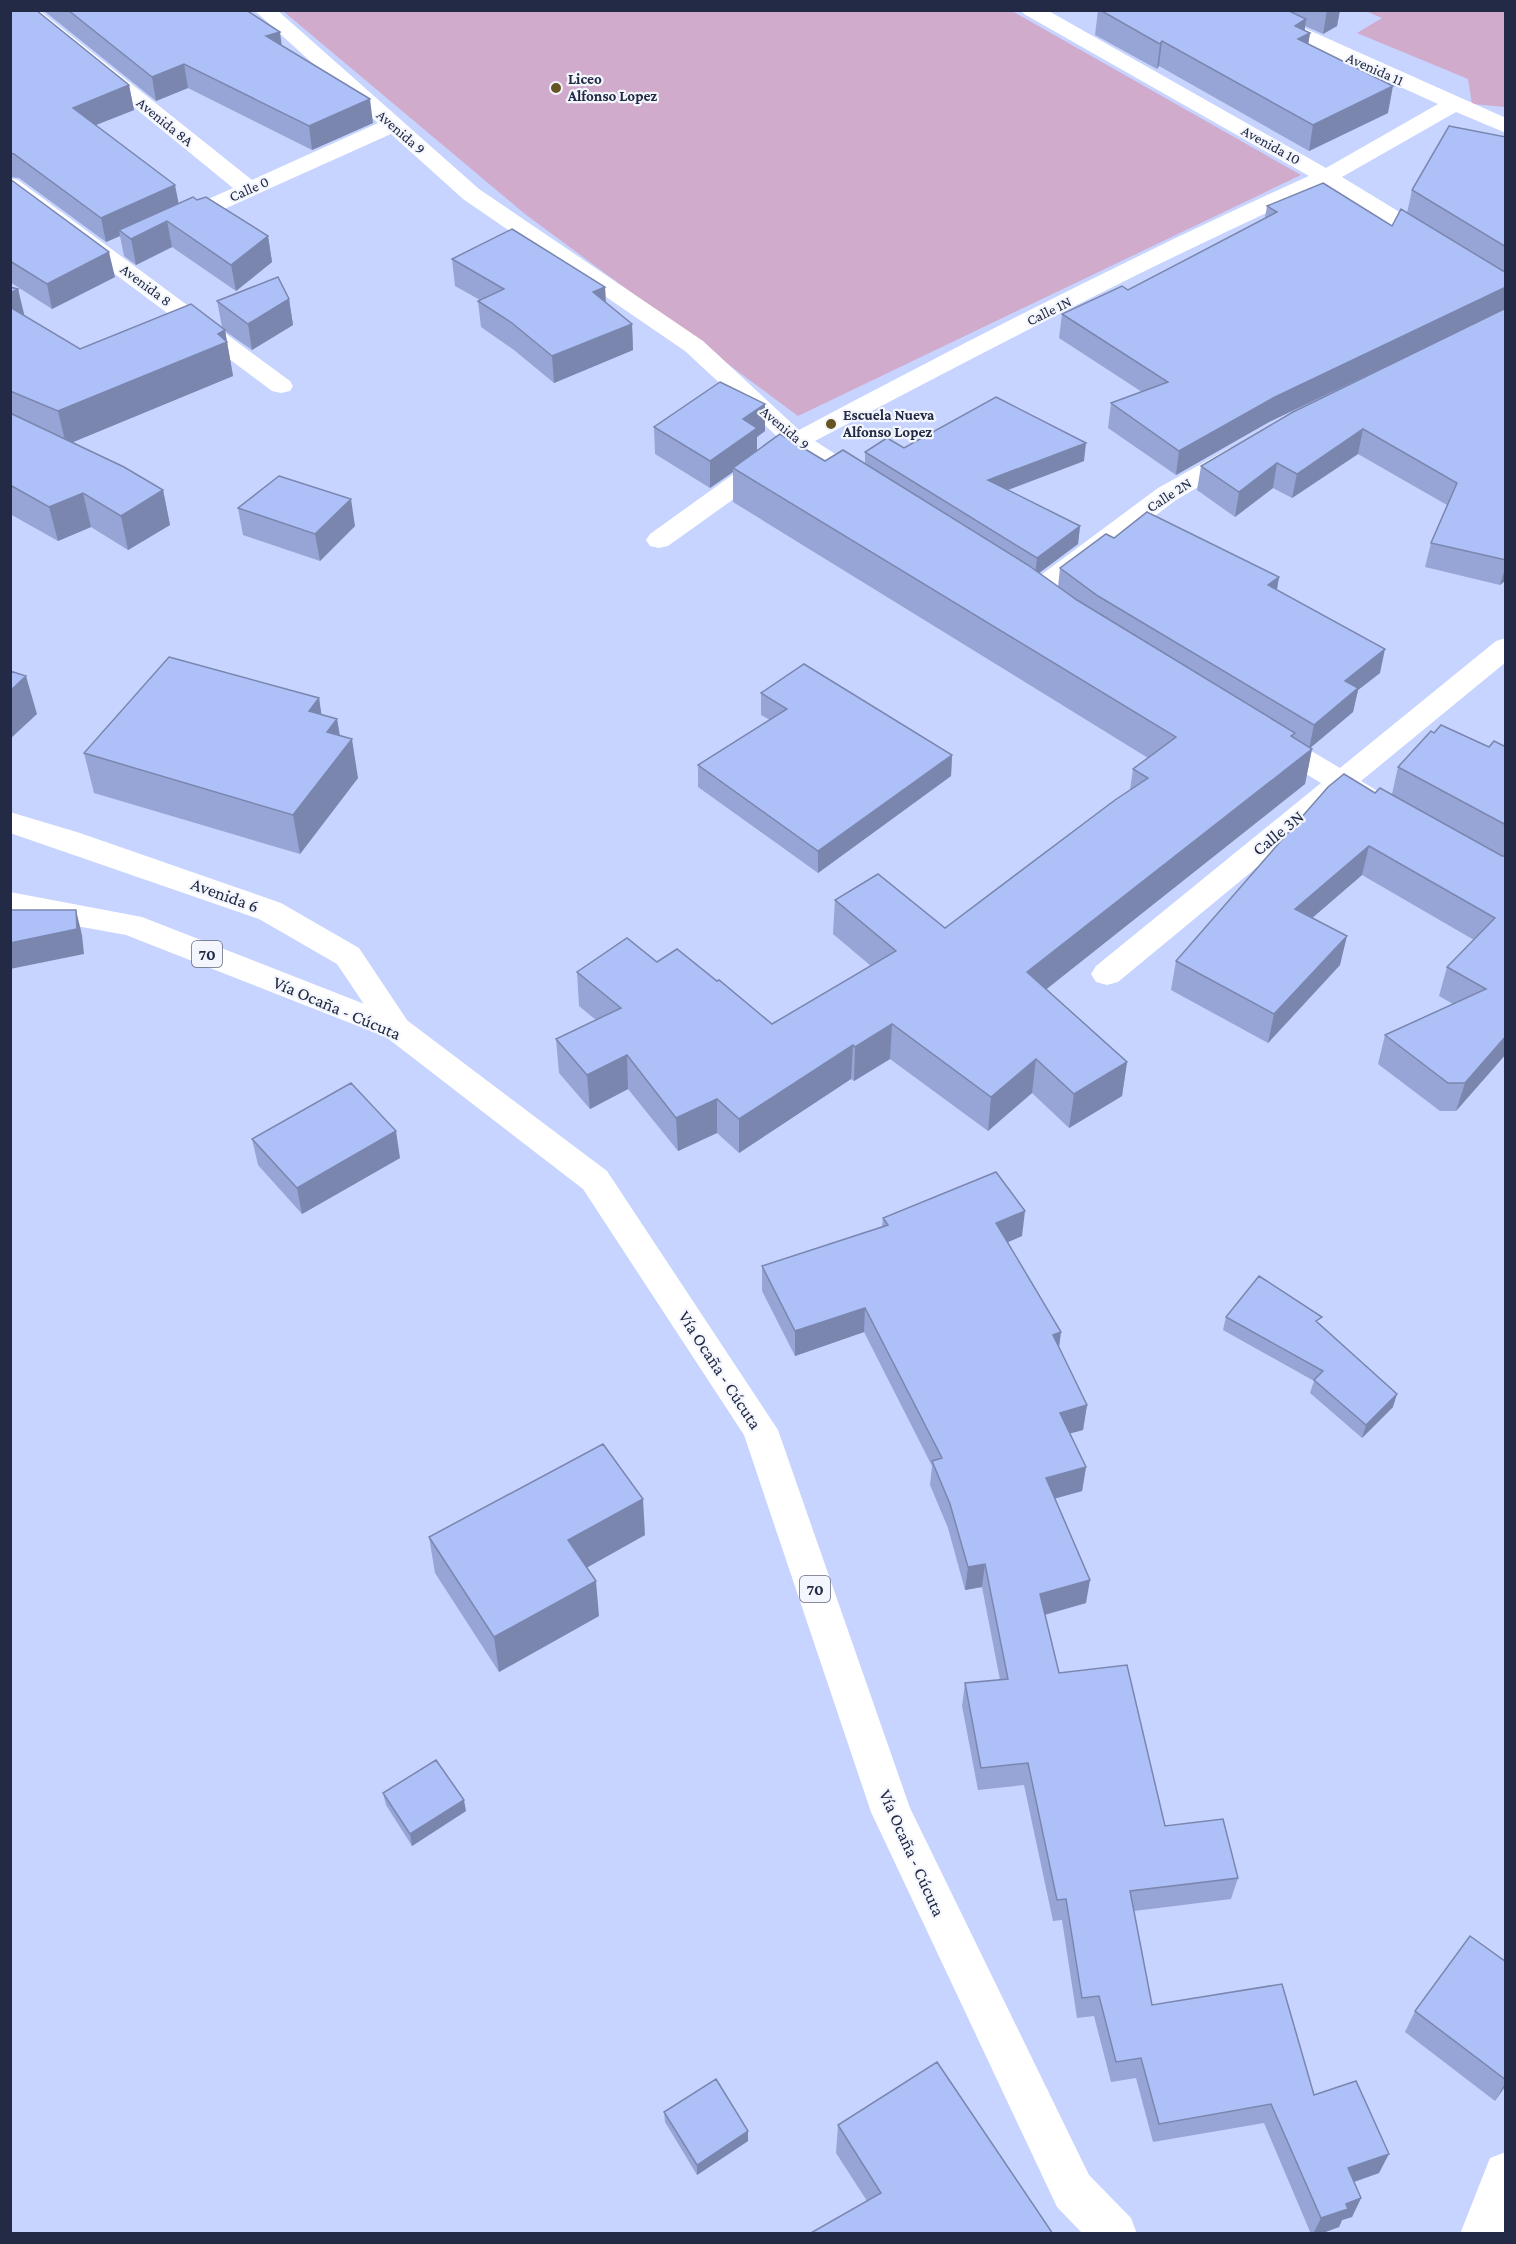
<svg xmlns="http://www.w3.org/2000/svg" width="1516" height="2244" font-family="'Crimson Pro',serif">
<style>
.green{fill:#d1abcc}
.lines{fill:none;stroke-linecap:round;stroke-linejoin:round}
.minor{fill:#fff;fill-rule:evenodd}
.primary{fill:#fff;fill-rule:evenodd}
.wall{fill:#96a5d5}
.shaded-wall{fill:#7a86ae}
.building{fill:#aec0f8;stroke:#7a86ae;stroke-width:1.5}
.poi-dot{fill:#652;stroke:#f4f6fd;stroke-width:2}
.labels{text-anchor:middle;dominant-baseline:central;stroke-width:4.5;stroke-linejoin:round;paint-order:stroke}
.far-street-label{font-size:15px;fill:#222a45;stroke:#f4f6fd}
.far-poi-label{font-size:15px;font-weight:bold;fill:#222a45;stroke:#f4f6fd;text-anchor:start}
.shield{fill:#f4f6fd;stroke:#61677c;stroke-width:1.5}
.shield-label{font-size:16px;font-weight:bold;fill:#222a45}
.street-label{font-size:18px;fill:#222a45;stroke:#f4f6fd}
</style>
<rect width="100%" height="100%" fill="#c6d4ff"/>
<path class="green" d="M283,11H1012L1301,175L798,416L525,214Z
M1366,11H1505V107L1472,104L1468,79L1357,33L1382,18Z"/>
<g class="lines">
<path class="minor" d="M15,10H39L252,180L378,123L254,10H277L479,189L703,341L799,430C967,341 1136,254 1309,176L1024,14L1021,10H1047L1326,168L1438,104L1239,14L1236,10H1264L1506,118V133L1456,112L1342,177L1506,277V295L1498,293L1325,186C1152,264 983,352 815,441L873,478L877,484L873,490L864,492L855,490L798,453L668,546L659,548L650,546L646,540L650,534L781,440L685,351L463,199L391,134L184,227L176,229L168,227L164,222L168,217L233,188Z
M10,178L18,180L290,381L293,386L290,391L281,393L272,391L10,196Z
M1237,446L1246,449L1250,454L1246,459L1176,500L1046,598L1036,600L1026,598L1022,592L1026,586L1158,488L1228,449Z
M1506,638V662L1361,781L1386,796L1391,803L1386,810C1369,815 1358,805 1343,796L1118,982L1107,985L1096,982L1091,974L1096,966L1321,783L1261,747L1257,740L1261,733L1271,730L1281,733L1340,768L1496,641Z
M10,812L80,833L281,903L359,948L413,1029L408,1037L397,1041L386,1037L337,964L259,919L10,833Z
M1506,2152L1505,2234H1460L1490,2158Z"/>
<path class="primary" d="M10,892L142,917L408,1021L607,1171L778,1430L910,1808L1089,2175L1131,2218L1137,2234H1083L1057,2207L871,1812L744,1435L583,1189L386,1037L126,935L10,914Z"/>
</g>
<path class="wall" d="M10,10L129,85L134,110L96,125L179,204L197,200L268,236L272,262L236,291L172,247L136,265L124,256L120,236L106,242L19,178L10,177Z
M43,10H246L282,46L373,123L312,150L188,88L156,101Z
M1098,10H1340L1337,26L1323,34L1305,26V30L1310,33L1308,44L1388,113L1309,151L1159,66L1157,69L1155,68L1095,35Z
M1506,137V580L1500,585L1425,567L1431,543L1447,505L1358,454L1292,498L1273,488L1235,517L1197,490L1201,466L1406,356L1269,422L1176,475L1108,428L1111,403L1142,392L1059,338L1062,314L1128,290L1265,218L1267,206L1392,226L1407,213L1412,190Z
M10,179L115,277L52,309L10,282Z
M452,259L605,287L606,302L632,324L633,350L554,383L514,350L481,327L478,301L480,300L455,286Z
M10,287L18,289L24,316L80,349L222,327L217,301L289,299L293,325L252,350L225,331L233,376L73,442L163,490L170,525L128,550L91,527L58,541L10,514Z
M765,404V431L757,437V451L825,461L865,463V452L904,448L1084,461L1008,490L1080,526L1078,544L1039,573L1058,587L1060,568L1114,538L1279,577L1277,590L1380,673L1358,690L1353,712L1310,748L1312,749L1305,784L1046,989L1127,1062L1122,1096L1069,1128L1032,1093L988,1131L890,1059L854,1081L851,1079L739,1153L717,1133L678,1151L628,1089L590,1109L559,1073L556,1039L596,1020L579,1006L577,972L657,962L772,1024L871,966L833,934L835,900L945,928L1130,790L1133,769L1148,758L733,502V472L710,488L655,454L654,427Z
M238,508L355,526L320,561L243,535Z
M761,693L952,755L951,776L818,873L698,787V765L770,720L761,715Z
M319,698L321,715L337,719L340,735L358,778L300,854L94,793L84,753Z
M1434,733L1489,747H1506V1054L1456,1111H1440L1378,1064L1385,1035L1453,1004L1439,996L1447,967L1474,940L1362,875L1312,918L1340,965L1268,1043L1171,990L1176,961L1375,793L1392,794L1398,767Z
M252,1139L400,1158L302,1214L258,1165Z
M883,1218L1022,1236L1008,1242L1087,1405L1083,1430L1070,1433L1086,1467L1082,1491L1055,1498L1086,1603L1045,1615L1059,1673L1165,1826L1238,1878L1231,1899L1134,1911L1152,2005L1314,2095L1379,2173L1354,2182L1361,2198L1352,2217L1342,2220L1339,2227L1320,2234H1311L1264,2123L1153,2142L1136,2078L1111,2082L1094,2016L1077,2018L1062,1920L1053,1921L1024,1785L978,1790L962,1706L965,1683L1000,1680L982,1587L965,1590L948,1528L930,1485L932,1466L864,1332L795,1356L762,1291V1266L882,1227Z
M1226,1317L1320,1324L1393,1407L1362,1438L1310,1393L1314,1381L1223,1330Z
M645,1535L587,1567L599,1616L499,1672L435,1573L429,1537Z
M383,1793L466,1811L412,1846L386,1805Z
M1506,1962V2085L1495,2101L1405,2032L1415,2011Z
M664,2112L748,2131V2141L697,2175L665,2122Z
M838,2125L1053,2234L867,2201L836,2153Z"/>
<path class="shaded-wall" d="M1327,10H1340L1337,26L1323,34Z
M1306,19L1304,36L1310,33L1306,59L1294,65L1295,26Z
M280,32L283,55L266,36Z
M1162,41L1159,66L1157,69L1160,44Z
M184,64L188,88L156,101L152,77Z
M129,85L134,110L78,132L73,108Z
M1393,86L1388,113L1309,151L1313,125Z
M370,99L373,123L312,150L309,126Z
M175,185L180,210L119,230L120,236L106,242L101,218Z
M167,221L172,247L136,265L131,239Z
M268,236L272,262L236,291L231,265Z
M109,252L115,277L52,309L47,284Z
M605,287L606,313L593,292Z
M1506,287V309L1269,422L1176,475L1179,451L1273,398Z
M18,289L26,322L10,330V293Z
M289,299L293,325L252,350L248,324Z
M632,324L633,350L554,383L552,356Z
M225,330L233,376L66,445L58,411L218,334Z
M765,404V431L757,437V455L733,468V472L710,488V461L743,419Z
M1363,429L1358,454L1292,498L1297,474Z
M1086,443L1084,461L986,498L988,480Z
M1277,463L1273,488L1235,517L1239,492Z
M163,490L170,525L128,550L121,516Z
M83,493L91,527L58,541L49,507Z
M351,499L355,526L320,561L315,534Z
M1080,526L1078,544L1035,576L1037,558Z
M1506,565V580L1500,585Z
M1279,577L1275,600L1268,585Z
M1385,649L1380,673L1358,690L1353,712L1309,749L1314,725L1345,681Z
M26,676L37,714L10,739V691Z
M319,698L325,738L309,711Z
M337,719L342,751L352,739L358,778L300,854L293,815L327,732Z
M1312,749L1305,784L1024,1007L1027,972Z
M952,755L951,776L818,873V851Z
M1369,846L1362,875L1289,938L1295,909Z
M76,910L82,935L84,954L10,969V943Z
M1347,936L1340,965L1268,1043L1274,1014Z
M892,1024L890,1059L854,1081L855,1047Z
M1506,1036V1054L1456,1111L1465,1083Z
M853,1045L851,1079L739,1153V1119Z
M627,1055L628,1089L590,1109L587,1075Z
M1036,1059L1032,1093L988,1131L991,1097Z
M1127,1062L1122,1096L1069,1128L1074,1094Z
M717,1099V1133L678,1151L676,1118Z
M396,1131L400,1158L302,1214L297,1188Z
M1025,1211L1022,1236L994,1248L996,1223Z
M865,1308L864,1332L795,1356V1331Z
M1061,1332L1058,1356L1053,1335Z
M1397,1394L1393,1407L1362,1438L1366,1425Z
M1087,1405L1083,1430L1057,1437L1060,1413Z
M1086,1467L1082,1491L1043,1502L1046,1478Z
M643,1499L645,1535L572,1576L568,1540Z
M985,1564L982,1587L965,1590L968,1567Z
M1090,1580L1086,1603L1036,1617L1040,1594Z
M596,1581L599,1616L499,1672L494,1637Z
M464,1800L466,1811L412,1846L410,1834Z
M1506,2082V2085L1495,2101Z
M748,2131V2141L697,2175V2165Z
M1389,2154L1379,2173L1339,2187L1348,2168Z
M1361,2198L1352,2217L1342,2220L1339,2227L1320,2234H1313L1321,2218L1346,2204Z"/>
<path class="building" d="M10,10H36L129,85L73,108L175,185L101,218L14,154L10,153Z
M68,10H246L280,32L266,36L370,99L309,126L184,64L152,77Z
M1100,10H1287L1306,19L1295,26L1310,33L1298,39L1393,86L1313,125L1162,41L1160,44L1158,43Z
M1449,126L1506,137V247L1412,190Z
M10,179L109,252L47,284L10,261Z
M1323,183L1392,226L1401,209L1503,271H1506V287L1273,398L1179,451L1111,403L1168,382L1062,314L1122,286L1128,290L1277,212L1267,206Z
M193,197L197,200L206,197L268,236L231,265L167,221L131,239L119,230Z
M512,229L605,287L593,292L632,324L552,356L512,323L478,301L504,289L452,259Z
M278,277L289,299L248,324L217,301Z
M10,287L18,289L10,293Z
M191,304L225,330L218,334L227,342L58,411L10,391V307L80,349Z
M1506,308V560L1431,543L1457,483L1363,429L1297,474L1277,463L1239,492L1201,466L1293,412Z
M720,382L765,404L743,419L757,428L710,461L654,427Z
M996,397L1086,443L988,480L1080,526L1037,558L865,452L887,438L904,448Z
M10,413L124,467L163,490L121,516L83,493L49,507L10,485Z
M780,434L825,461L843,450L1028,565L1077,600L1295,733L1291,736L1312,749L1027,972L1127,1062L1074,1094L1036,1059L991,1097L892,1024L855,1047L853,1045L739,1119L717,1099L676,1118L627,1055L587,1075L556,1039L621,1008L577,972L627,938L657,962L677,949L717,981L719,980L772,1024L896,951L835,900L878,874L945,928L1115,800L1148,778L1133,769L1176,737L733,468Z
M279,476L351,499L315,534L238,508Z
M1147,512L1279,577L1268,585L1385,649L1345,681L1358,688L1314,725L1098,596L1060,568L1106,534L1114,538Z
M169,657L319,698L309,711L337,719L327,732L352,739L293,815L84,753Z
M804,664L952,755L818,851L698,765L787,709L761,693Z
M10,671L26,676L10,691Z
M1441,725L1489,747L1494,741L1506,747V825L1398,767L1431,731L1434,733Z
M1344,774L1375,793L1380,788L1502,856H1506V1036L1465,1083H1448L1385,1035L1486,989L1447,967L1495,918L1369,846L1295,909L1347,936L1274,1014L1176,961L1328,787Z
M10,910H76L77,929L10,943Z
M351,1083L396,1131L297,1188L252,1139Z
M996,1172L1025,1211L996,1223L1061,1332L1053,1335L1087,1405L1060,1413L1086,1467L1046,1478L1090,1580L1040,1594L1059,1673L1127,1665L1165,1826L1223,1819L1238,1878L1130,1891L1152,2005L1282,1984L1314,2095L1356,2081L1389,2154L1348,2168L1361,2198L1346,2204L1348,2209L1321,2218L1271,2104L1159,2124L1141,2058L1116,2062L1099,1996L1082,1998L1066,1899L1057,1900L1028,1763L981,1768L965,1683L1008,1679L985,1564L968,1567L950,1504L932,1461L942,1458L865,1308L795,1331L762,1266L888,1225L883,1218Z
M1259,1276L1322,1317L1316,1321L1397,1394L1366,1425L1314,1380L1323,1371L1226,1317Z
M603,1444L643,1499L568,1540L596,1581L494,1637L429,1537Z
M436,1760L464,1800L410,1834L383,1793Z
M1470,1936L1506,1962V2080L1415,2011Z
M937,2062L1053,2234H809L881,2193L838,2125Z
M716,2079L748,2131L697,2165L664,2112Z"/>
<g class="poi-dot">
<circle cx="556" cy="88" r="6"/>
<circle cx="831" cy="424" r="6"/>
</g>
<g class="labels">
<g class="far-street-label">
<text transform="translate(1375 69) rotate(24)">Avenida 11</text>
<text transform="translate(165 122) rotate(39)">Avenida 8A</text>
<text transform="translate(401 132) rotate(41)">Avenida 9</text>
<text transform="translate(1271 145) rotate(29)">Avenida 10</text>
<text transform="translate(249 189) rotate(-24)">Calle 0</text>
<text transform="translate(146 285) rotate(37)">Avenida 8</text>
<text transform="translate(1049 311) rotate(-26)">Calle 1N</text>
<text transform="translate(785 428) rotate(40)">Avenida 9</text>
<text transform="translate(1169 495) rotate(-33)">Calle 2N</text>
</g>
<g class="far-poi-label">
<text x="568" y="79">Liceo<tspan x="568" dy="17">Alfonso Lopez</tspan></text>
<text x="843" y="415">Escuela Nueva<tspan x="843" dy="17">Alfonso Lopez</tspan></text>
</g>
<g class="shield">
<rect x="192" y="941" width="30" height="26" rx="4.5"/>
<rect x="800" y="1576" width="30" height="26" rx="4.5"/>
</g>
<g class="shield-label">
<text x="207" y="954">70</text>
<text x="815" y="1589">70</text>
</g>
<g class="street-label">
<text transform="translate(1278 833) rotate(-39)">Calle 3N</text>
<text transform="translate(225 895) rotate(20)">Avenida 6</text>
<text transform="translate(337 1008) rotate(23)">Vía Ocaña - Cúcuta</text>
<text transform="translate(720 1370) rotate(57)">Vía Ocaña - Cúcuta</text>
<text transform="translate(912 1853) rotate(66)">Vía Ocaña - Cúcuta</text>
</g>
</g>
<rect width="1516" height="2244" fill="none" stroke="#222a45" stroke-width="24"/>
</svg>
